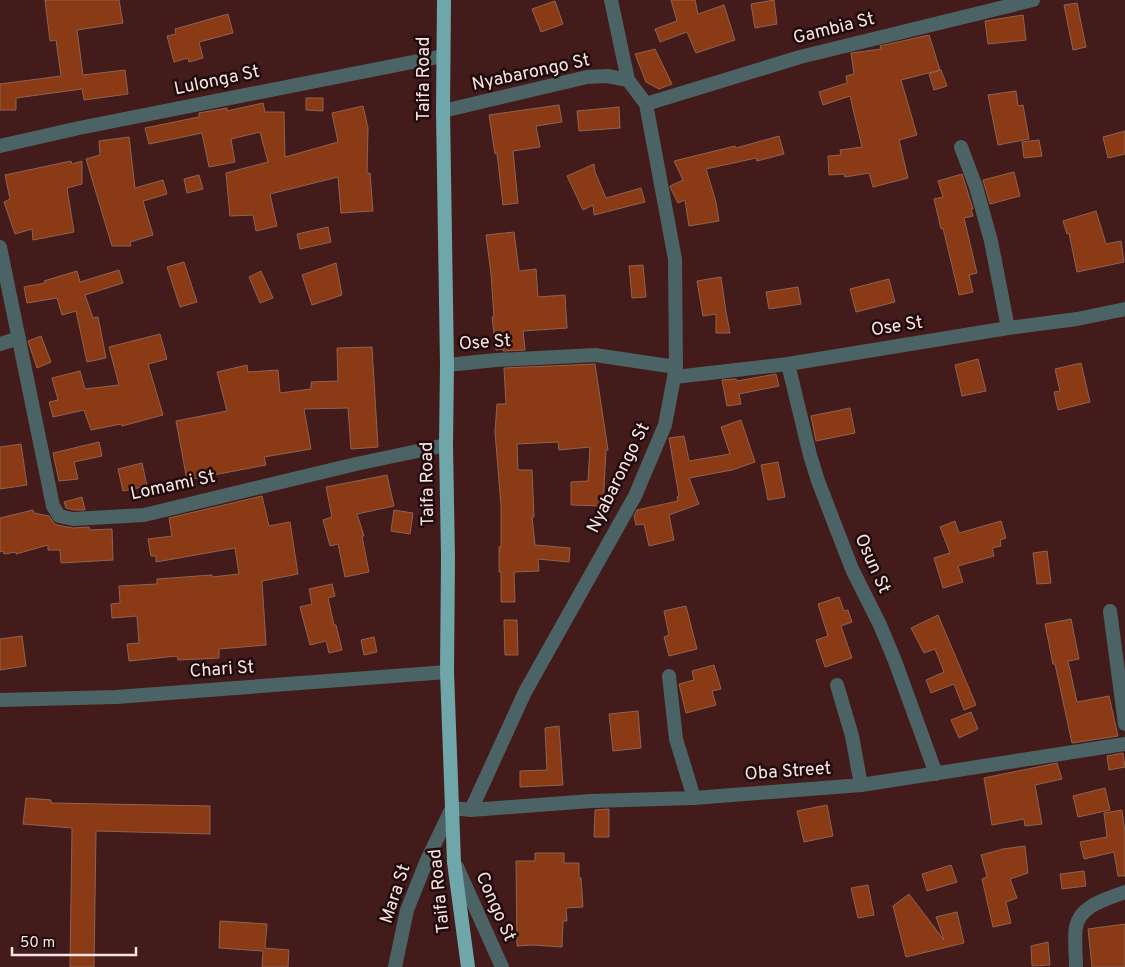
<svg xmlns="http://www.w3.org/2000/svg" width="1125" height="967" font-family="Overpass,sans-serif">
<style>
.building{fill:#8a3a14;stroke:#8f6351}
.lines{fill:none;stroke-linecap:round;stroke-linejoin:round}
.minor{stroke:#4b6365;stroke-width:14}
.trunk{stroke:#6ea6aa;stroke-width:14}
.labels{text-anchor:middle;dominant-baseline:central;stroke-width:5;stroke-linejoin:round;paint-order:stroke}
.street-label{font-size:18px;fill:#fbe4e2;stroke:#1f0c0c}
</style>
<rect width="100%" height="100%" fill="#441b1b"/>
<path class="building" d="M45,0H119L123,23L77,30L83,75L125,70L128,94L84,100L82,89L16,98V110H0V84L61,76L56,40L50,41Z
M671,0H695L698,14L724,5L735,40L696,53L687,32L660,42L655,29L677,21Z
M774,0L777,24L755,28L751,4Z
M555,1L563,24L541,32L532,9Z
M1077,3L1086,47L1073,50L1064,5Z
M228,14L233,33L199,42L203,58L189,62L188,58L174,62L167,36L176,34L175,29Z
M1023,15L1026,40L988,44L985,21Z
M929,35L940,70L901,80L917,135L899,140L908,178L873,187L869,173L845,177L844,174L829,175L828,156L841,155L840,150L862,147L850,96L823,105L819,92L847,83L846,76L854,74L851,53L881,49L880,46Z
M655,49L672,84L659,89L646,82L635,54Z
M941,70L947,86L934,90L929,74Z
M1016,91L1018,106L1023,105L1029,139L998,145L988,95Z
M306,98H323V111L306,110Z
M263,103L265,112H284L285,157L338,142L332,113L363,106L368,128L367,173H370L373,211L341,213L338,177L270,194L277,226L256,231L253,215L230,216L226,173L268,162L260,132L231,139L235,162L209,167L202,133L149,144L145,128L199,117V113L227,108V111Z
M559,105L562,122L536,126L540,147L513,151L518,203L503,205L497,153L495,154L489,115Z
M619,107L620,128L579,131L577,111Z
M1125,131V154L1108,158L1103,137Z
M779,136L784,154L757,161L756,158L706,169L716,202L719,221L689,226L685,200L678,203L670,187V186L683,180L674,161L735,146L736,148Z
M129,137L135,188L163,180L167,194L143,201L153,235L130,242L131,246H112L86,159L100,155L99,141Z
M1039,140L1042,156L1024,158L1022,142Z
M71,161L72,164L82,161V184L67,188L74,232L33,240L32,229L15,234L4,202L10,199L5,175Z
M594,164L595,172L606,198L641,188L645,202L594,215L593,205L583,210L567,176Z
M1014,172L1020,196L990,204L983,180Z
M962,174L973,209H971L973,216L964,218L977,273L969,275L973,292L959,295L943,228L941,229L934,199L943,197L938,181Z
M199,175L203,189L187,193L184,179Z
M1096,211L1106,244L1121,241L1124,262L1077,272L1069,233L1067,234L1063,221Z
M328,227L331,242L300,249L297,234Z
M514,232L519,271L536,269L538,297L565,295L567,328L523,331L525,350L503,351V349L496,350L492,317H494L491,274L486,235Z
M184,262L197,302L180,307L167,267Z
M336,263L342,295L312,305L302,275Z
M643,265L646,297L632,298L629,266Z
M119,270L123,283L85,295L93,318L98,317L106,358L87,362L76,311L62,315L57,298L27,303L24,287L45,283L44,281L77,271L80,282Z
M261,271L273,298L260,303L249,277Z
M721,277L726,312L730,333H716V314L703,316L697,281Z
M889,279L895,302L856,312L850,289Z
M798,287L801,304L769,309L766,292Z
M160,334L167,359L148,364L163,415L122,426L121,424L91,430L84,410L53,417L49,402L58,400L52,378L80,371L85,389L119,385L109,347Z
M41,336L51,362L37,368L28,341Z
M372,347L378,447L351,449L348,408L304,409L311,449L264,457L266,465L187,480L176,421L227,411L217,372L247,365L248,372L278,370L280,393L311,389V382L338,381L337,348Z
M978,359L986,391L962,396L955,365Z
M1081,363L1090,402L1058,410L1054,392L1060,391L1055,369Z
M595,364L608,450H606L603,506L571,505V482L588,481L590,447L559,450L558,442L517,444L518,470H532L534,517H532L535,545L570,548L569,562L538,559L539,571L514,572L515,602H501V572H499V547H501V506L495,432L497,404H506L504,368Z
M776,374L779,386L739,394L741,404L727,406L722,380L736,379L737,381Z
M850,408L855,433L816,441L811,416Z
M741,420L755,462L732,470L689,478L699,504L669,515L674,540L649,546L644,524L636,525L634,516L637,510L678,501L677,497L679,496L669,438L684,436L689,461L730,454L721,427Z
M99,442L102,456L74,462L78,479L59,481L53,453Z
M21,444L27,485L0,489V447Z
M778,462L785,497L768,500L761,465Z
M142,463L147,486L123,491L118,469Z
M387,475L394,506L357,514L364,536H362L369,572L345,577L338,544L330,546L323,520L332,517L326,487Z
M262,496L269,526L290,522L298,574L262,581L266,645L219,649V658L178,660L177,656L129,661L127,644L139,643L137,616L112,618L111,604L120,603L119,586L157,584V579L212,575V577L239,574L235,548L156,562V556H151L148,539L172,536L169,518Z
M82,497L85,510H74L66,508L64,502Z
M33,510L34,513L49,516L54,523L57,525L73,528L89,527L90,530L112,529L113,560L61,563L60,550H48V545L16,554V552L4,554L3,551L0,552V518Z
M394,510L413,513L410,534L391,531Z
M955,521L959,533L1001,521L1006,538L1000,540L1001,546L992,548L994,556L958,566L963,582L943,588L934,558L950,553L940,527Z
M1047,551L1051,583L1037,584L1033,553Z
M332,584L335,596L328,598L334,625H336L342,650L329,653L326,641L310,645L300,607L312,604L309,589Z
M839,597L844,611L848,610L852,622L841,626L852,658L825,667L816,640L828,636L818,604Z
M686,606L697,649L669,656L664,637L669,635L664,611Z
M938,615L976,705L964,710L954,684L931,693L926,680L944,672L935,649L924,653L911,628Z
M1071,619L1079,659L1068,661L1077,702L1109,696L1118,736L1072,743L1055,664H1053L1045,624Z
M504,620H517L518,655H505Z
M22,636L26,666L0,670V639Z
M374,637L377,652L364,655L361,640Z
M714,665L721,689L712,691L716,705L686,713L679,684L694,680L692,671Z
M638,711L641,748L613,751L609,714Z
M971,712L978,729L959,738L951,720Z
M559,726L563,785L520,787V771L547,770L545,728Z
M1123,753L1125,767L1109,770L1107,756Z
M1057,763L1062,779L1035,785L1042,824L1025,826L1024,819L992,825L984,778Z
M1105,788L1110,810L1078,817L1073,796Z
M26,798L51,800V803L210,806V834L96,831L94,967H70L72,828L23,824Z
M827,805L833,836L804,842L797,811Z
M609,809V837H594L595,810Z
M1122,810L1125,833V876H1118L1114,852L1084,859L1080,842L1107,837L1104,813Z
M1025,846L1028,873L1010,879L1017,898L1006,902L1011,923L993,927L982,879L987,877L981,855L1003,849Z
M535,853H564V863H579V878H581L583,907L566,908L567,921H563L562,947L533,945L517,946L516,861H535Z
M951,865L957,882L927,891L922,874Z
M1084,871L1086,886L1062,889L1060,874Z
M868,885L874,915L858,918L851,888Z
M909,894L944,940L936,917L957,912L964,943L906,957L893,906Z
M220,921L267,924L265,948L289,950L288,967H262L263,951L219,948Z
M1125,924V967H1092L1088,929Z
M1048,942L1050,965L1032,966L1031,946Z"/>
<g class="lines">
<path class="minor" d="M611,0L628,80
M646,104L800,57L1033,0
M443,111L587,77L607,76L628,80L646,104L675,259L676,367L665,425L635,496L525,692L471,810
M0,146L79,128L443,56
M961,147L976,187L991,241L1008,328
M0,247L53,506L59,516L73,519L144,515L356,464L446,445
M0,344L19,338
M788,364L810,455L818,481L852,569L880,625L895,661L936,774
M447,365L496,360L595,355L676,367
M675,377L788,364L1008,328L1077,319L1125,309
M1110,611L1125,724
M669,676L676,739L694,798
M837,685L852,736L861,785
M0,700L116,697L447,672
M457,867L502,967
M395,967L407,910L427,860L452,808L471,810L591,801L694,798L861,785L1125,744
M1076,967C1076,954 1074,940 1076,927C1080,905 1107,899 1125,892"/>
<path class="trunk" d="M444,0L443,111L447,365L446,445L448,557L447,672L454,862L468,967"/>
</g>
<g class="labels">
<g class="street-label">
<text transform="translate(834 29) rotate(-14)">Gambia St</text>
<text transform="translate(531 73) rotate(-12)">Nyabarongo St</text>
<text transform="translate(424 79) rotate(-90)">Taifa Road</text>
<text transform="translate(217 81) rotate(-12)">Lulonga St</text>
<text transform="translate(897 327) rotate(-9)">Ose St</text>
<text transform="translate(485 343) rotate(-4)">Ose St</text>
<text transform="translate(619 478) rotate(-64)">Nyabarongo St</text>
<text transform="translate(428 484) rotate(-91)">Taifa Road</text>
<text transform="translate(173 486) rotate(-12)">Lomami St</text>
<text transform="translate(872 564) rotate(66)">Osun St</text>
<text transform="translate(222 670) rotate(-4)">Chari St</text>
<text transform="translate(788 772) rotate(-4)">Oba Street</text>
<text transform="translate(440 891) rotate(-96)">Taifa Road</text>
<text transform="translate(396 894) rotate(-72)">Mara St</text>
<text transform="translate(495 907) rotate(66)">Congo St</text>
</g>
</g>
<path d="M12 947v8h124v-8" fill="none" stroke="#fbe4e2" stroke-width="2.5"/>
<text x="20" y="947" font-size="15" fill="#fbe4e2" stroke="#1f0c0c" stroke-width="4" paint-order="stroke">50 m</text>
</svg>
